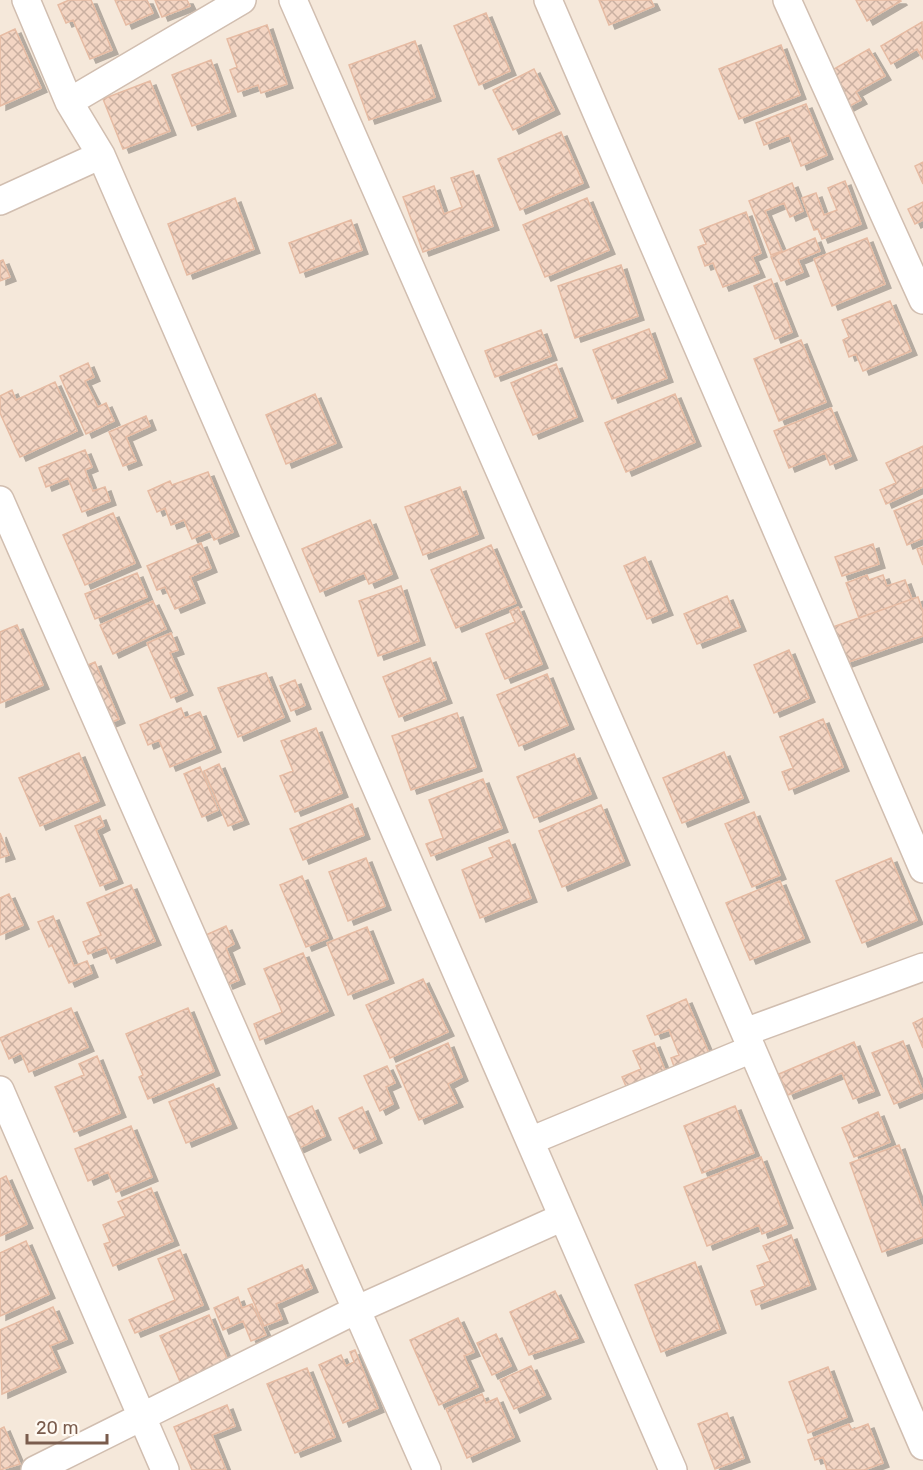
<svg xmlns="http://www.w3.org/2000/svg" width="923" height="1470" font-family="Rubik,sans-serif">
<style>
.residential{fill:#f5e8da}
.building{fill:url(#building-cross-hatch);stroke:#e6bba3;stroke-width:1.5;filter:url(#shadow)}
.lines{fill:none;stroke-linecap:round;stroke-linejoin:round}
.minor-casing{stroke:#d1beb0;stroke-width:30}
.minor{stroke:#fff;stroke-width:27}
</style>
<defs>
<pattern id="building-cross-hatch" width="8" height="8" patternUnits="userSpaceOnUse" patternTransform="scale(1.5)"><rect width="8" height="8" fill="#f3d5c3"/><path d="M0 0l8 8M0 8l8-8" fill="none" stroke="#cab0a1"/></pattern>
<filter id="shadow"><feDropShadow dx="6" dy="4" stdDeviation="0" flood-color="#0004"/></filter>
</defs>
<rect width="100%" height="100%" fill="#fdf6ec"/>
<path class="residential" d="M0,0H923V1470H0Z"/>
<path class="building" d="M69,0H91L112,50L90,59L73,20L66,23L58,5Z
M115,0H147L153,13L126,25Z
M155,0H187L190,6L162,17Z
M599,0H651L654,6L609,25Z
M856,0H900L901,1L867,21Z
M486,13L510,71L479,85L454,26Z
M922,22L923,59L917,49L891,64L881,46Z
M267,25L287,84L261,93L258,85L238,92L230,70L237,67L227,39Z
M15,29L41,88L0,106V36Z
M415,41L435,97L369,120L349,65Z
M781,45L800,95L739,119L719,69Z
M869,49L885,76L856,92L861,100L846,108L827,73Z
M211,60L230,112L192,126L172,75Z
M534,69L554,110L513,130L493,90Z
M150,81L170,131L123,149L103,99Z
M806,104L827,155L801,166L789,135L764,145L756,123Z
M561,132L583,183L520,210L498,159Z
M923,162V184L915,166Z
M473,171L493,226L423,252L403,197L434,186L444,214L462,207L451,178Z
M845,181L861,224L822,239L818,229L814,230L802,198L816,193L824,215L837,210L828,188Z
M792,183L803,211L790,217L784,203L765,211L782,251L771,255L749,201Z
M235,198L254,249L187,275L168,224Z
M587,198L609,250L545,277L523,225Z
M923,202V220L915,224L908,209Z
M746,212L761,253L752,257L759,273L723,287L713,263L705,266L698,247L706,244L700,230Z
M351,220L362,250L300,273L289,243Z
M815,238L820,251L798,260L803,272L781,281L771,257Z
M867,238L885,284L832,306L814,259Z
M3,260L10,277L0,281V261Z
M621,265L638,316L575,338L558,286Z
M771,279L792,332L775,339L754,286Z
M890,301L911,351L863,371L856,354L849,357L843,340L849,337L842,320Z
M649,329L667,378L612,399L593,350Z
M541,330L551,356L495,377L485,351Z
M801,340L826,402L779,421L754,359Z
M88,363L94,377L85,381L98,407L106,403L114,421L86,434L60,376Z
M556,364L577,417L533,435L511,383Z
M55,382L77,431L20,457L0,413V396L12,390L16,400Z
M315,394L336,443L286,464L266,415Z
M675,394L695,442L626,472L605,423Z
M831,408L851,456L830,465L825,453L789,468L774,431Z
M146,416L150,426L126,437L136,461L123,466L109,432Z
M923,446V487L886,504L880,490L896,483L886,463Z
M85,450L92,467L85,470L93,491L105,487L110,501L82,512L68,478L46,487L39,468Z
M208,472L233,532L214,540L210,531L192,539L184,520L171,525L165,508L157,512L148,491L170,481L172,485Z
M460,487L478,534L423,555L405,507Z
M923,499V538L907,545L894,511Z
M113,513L135,563L85,585L63,535Z
M370,520L392,574L369,584L364,573L320,592L302,549Z
M201,543L211,568L190,577L199,599L175,609L165,587L157,590L147,566Z
M873,544L879,564L842,576L835,557Z
M491,545L516,603L456,628L431,570Z
M923,547V565L917,549Z
M645,557L667,611L647,619L624,566Z
M137,573L147,597L95,619L85,594Z
M867,575L869,580L883,575L887,586L905,580L912,599L859,618L846,583Z
M401,586L419,641L378,656L359,601Z
M727,596L740,627L697,644L684,614Z
M918,597L923,612V636L843,664L830,628Z
M153,601L166,629L113,654L100,625Z
M518,607L542,664L505,679L486,634L515,622L510,611Z
M17,625L43,685L0,703V632Z
M171,633L178,650L170,653L187,691L171,698L147,643Z
M789,650L809,698L774,713L754,665Z
M430,658L446,699L399,717L383,677Z
M95,662L119,719L105,725L81,668Z
M266,673L284,717L238,737L218,688Z
M547,674L568,725L519,746L497,695Z
M295,680L305,705L291,711L280,686Z
M181,708L185,718L200,712L215,748L170,767L159,740L148,745L140,725Z
M457,713L476,767L411,790L392,736Z
M823,719L843,767L789,790L782,772L793,768L780,737Z
M316,728L342,793L295,812L280,776L293,771L281,741Z
M724,752L743,798L682,823L663,778Z
M79,753L99,801L40,826L19,778Z
M574,754L591,794L534,818L517,777Z
M219,764L243,820L228,826L204,771Z
M200,767L218,810L202,817L184,774Z
M483,779L502,828L431,856L426,844L443,838L429,800Z
M352,804L364,835L303,860L290,829Z
M601,805L624,861L562,887L539,831Z
M754,812L780,875L752,887L725,824Z
M100,816L104,826L96,830L117,879L100,886L75,826Z
M0,833L9,855L0,858Z
M509,840L531,898L480,918L462,870L493,857L489,848Z
M366,858L385,906L348,921L329,872Z
M891,858L917,920L862,943L836,881Z
M302,876L328,938L306,947L280,885Z
M780,881L804,938L750,960L726,903Z
M131,885L155,941L111,959L106,947L88,954L83,942L101,935L87,903Z
M9,894L23,925L0,935V898Z
M53,916L74,966L87,961L92,973L69,983L52,945L49,947L38,922Z
M226,926L234,944L226,948L239,980L227,985L206,935Z
M367,927L388,979L348,995L327,943Z
M303,953L328,1011L260,1040L254,1024L282,1012L264,969Z
M423,979L448,1032L390,1058L366,1005Z
M686,999L711,1058L676,1072L671,1058L679,1055L669,1030L655,1035L647,1016Z
M71,1008L88,1047L29,1072L21,1053L9,1059L0,1038Z
M188,1008L214,1071L148,1099L139,1077L143,1075L126,1034Z
M923,1018V1048L913,1023Z
M903,1041L923,1092L894,1104L872,1053Z
M854,1042L874,1091L853,1099L842,1073L788,1095L779,1074Z
M448,1043L462,1077L448,1084L457,1103L419,1120L396,1066Z
M654,1043L667,1075L628,1091L622,1077L641,1069L633,1051Z
M97,1056L120,1113L74,1132L55,1087L84,1075L79,1064Z
M387,1066L395,1083L386,1087L393,1104L380,1111L364,1076Z
M213,1084L231,1124L186,1143L169,1102Z
M312,1106L325,1136L295,1150L282,1120Z
M735,1106L754,1153L702,1173L684,1126Z
M362,1107L376,1139L354,1149L339,1118Z
M878,1112L890,1142L854,1157L842,1128Z
M131,1126L152,1177L116,1192L108,1172L88,1181L75,1149Z
M899,1145L923,1211V1237L882,1252L850,1163Z
M761,1157L787,1224L762,1234L759,1225L707,1246L684,1187Z
M6,1176L27,1224L0,1236V1179Z
M151,1188L173,1241L113,1266L104,1244L110,1242L103,1225L125,1216L118,1202Z
M791,1235L810,1285L756,1305L751,1291L765,1286L757,1266L770,1261L763,1246Z
M26,1241L49,1294L0,1316V1253Z
M180,1250L203,1305L135,1333L129,1320L175,1300L158,1259Z
M695,1262L720,1329L661,1352L635,1285Z
M302,1265L312,1288L276,1304L282,1319L264,1326L248,1289Z
M555,1291L578,1338L529,1355L510,1312Z
M238,1297L242,1308L252,1304L266,1335L251,1341L243,1321L223,1330L214,1308Z
M53,1307L67,1339L50,1346L60,1368L2,1394L0,1330Z
M209,1315L230,1366L182,1386L160,1336Z
M458,1318L474,1352L464,1356L478,1387L439,1405L410,1340Z
M496,1334L511,1366L492,1375L477,1343Z
M355,1350L378,1408L343,1423L319,1365L341,1355L346,1366L354,1362L350,1352Z
M531,1366L545,1395L514,1409L500,1380Z
M828,1367L847,1417L808,1433L789,1382Z
M307,1368L335,1437L295,1453L267,1384Z
M482,1394L486,1403L497,1398L514,1437L467,1458L446,1409Z
M227,1405L235,1426L212,1435L226,1470H192L174,1427Z
M727,1413L744,1458L715,1469L698,1424Z
M849,1424L852,1430L868,1424L883,1463L864,1470H827L823,1457L815,1460L808,1440Z
M4,1427L20,1464L0,1470V1429Z"/>
<g class="lines">
<g class="minor-casing">
<path id="minor" d="M26,0L69,102L101,155L673,1470
M293,0L677,875L923,1446
M548,0L923,869
M787,0L923,300
M69,102L242,0
M0,201L101,155
M0,500L427,1470
M745,1032L923,967
M0,1090L165,1470
M530,1141L752,1049
M35,1470L358,1309L563,1217"/>
</g>
<use href="#minor" class="minor"/>
</g>
<path d="M27 1434v9h80v-9" fill="none" stroke="#7a5c4d" stroke-width="3"/>
<text x="36" y="1434" font-size="18" fill="#7a5c4d" stroke="#fffaf3" stroke-width="4.5" paint-order="stroke">20 m</text>
</svg>
